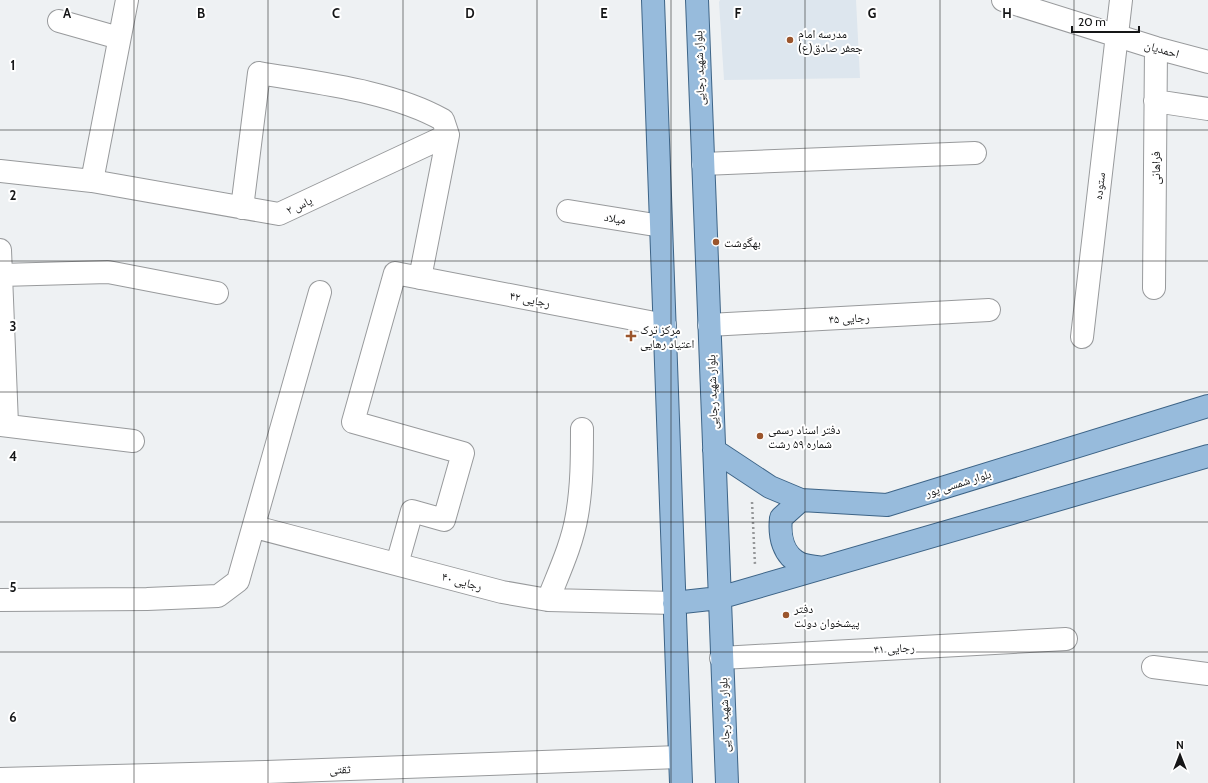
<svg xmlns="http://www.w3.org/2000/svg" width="1208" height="783" font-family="Cabin,'Noto Naskh Arabic',sans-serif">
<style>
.built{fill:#dde6ee}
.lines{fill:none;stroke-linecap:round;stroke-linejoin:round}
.minor-casing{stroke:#989a9c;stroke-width:24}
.major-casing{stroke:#3d6487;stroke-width:24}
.path{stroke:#949698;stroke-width:2.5;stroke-dasharray:2 3;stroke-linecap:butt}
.minor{stroke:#fff;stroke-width:22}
.major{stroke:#97bbdc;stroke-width:22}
.grid{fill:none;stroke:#151617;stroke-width:1;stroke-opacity:0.55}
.poi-dot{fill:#9b552c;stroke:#fff;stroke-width:1.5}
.labels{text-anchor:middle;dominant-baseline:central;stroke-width:4;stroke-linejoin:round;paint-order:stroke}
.poi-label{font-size:12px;fill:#151617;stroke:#fff;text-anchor:start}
.street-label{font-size:12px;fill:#151617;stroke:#fff}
.grid-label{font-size:13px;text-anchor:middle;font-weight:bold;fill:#151617;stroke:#fff;stroke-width:4;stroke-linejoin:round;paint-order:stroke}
</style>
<rect width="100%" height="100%" fill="#eef1f3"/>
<path class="built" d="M720,0H856L860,78L724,80L719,2Z"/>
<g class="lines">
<g class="minor-casing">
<path id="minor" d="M1003,0L1156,48L1208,62
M59,21L119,38
M1155,101L1208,109
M703,164L975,153
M0,171L92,181L127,0
M92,181L279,214L448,135
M242,208L259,73C317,83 392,91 443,120L448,135L420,278
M568,211L661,226
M0,250L7,424
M1,275L108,272L217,293
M1154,288L1156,48
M709,325L989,310
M1082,337L1121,0
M0,425L133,441
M255,527L502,592L548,600L674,603
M397,564L412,511L444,520L463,453L353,422L395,273L665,325
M0,600L147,599L218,596L238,581L320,292
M548,600C559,572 572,545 577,515C582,486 582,458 582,429
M721,658L1066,639
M1153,667L1208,674
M0,779L266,772L679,757"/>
</g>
<g class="major-casing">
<path id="major" d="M653,0L681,783
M697,0L727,783
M714,450L770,487L801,500L887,505L1208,406
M801,500L781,518C779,536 783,556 801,564C807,566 816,567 823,568
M674,603L719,598L1208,456"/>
</g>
<path class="path" d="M752,502L755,565"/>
<use href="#minor" class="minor"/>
<use href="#major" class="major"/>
</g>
<path class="grid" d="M134,0V783M268,0V783M403,0V783M537,0V783M671,0V783M805,0V783M940,0V783M1074,0V783M0,130H1208M0,261H1208M0,392H1208M0,522H1208M0,652H1208"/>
<g class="poi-dot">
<circle cx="790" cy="40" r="4"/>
<circle cx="716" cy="242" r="4"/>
<path d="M629 330h4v4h4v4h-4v4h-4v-4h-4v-4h4z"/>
<circle cx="760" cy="436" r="4"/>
<circle cx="786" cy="615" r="4"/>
</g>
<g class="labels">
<g class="poi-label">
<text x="798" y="33">مدرسه امام<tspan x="798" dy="14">جعفر صادق(ع)</tspan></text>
<text x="724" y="242">بهگوشت</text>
<text x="640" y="329">مرکز ترک<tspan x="640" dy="14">اعتیاد رهایی</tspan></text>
<text x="768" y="429">دفتر اسناد رسمی<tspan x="768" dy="14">شماره ۵۹ رشت</tspan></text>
<text x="794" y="608">دفتر<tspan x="794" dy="14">پیشخوان دولت</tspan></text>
</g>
<g class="street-label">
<text transform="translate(1162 49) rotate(16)">احمدیان</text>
<text transform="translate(699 68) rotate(-92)">بلوار شهید رجایی</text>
<text transform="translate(1155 168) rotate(-90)">فراهانی</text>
<text transform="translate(1099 186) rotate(-83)">ستوده</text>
<text transform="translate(299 205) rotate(-25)">یاس ۲</text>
<text transform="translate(615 218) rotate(9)">میلاد</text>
<text transform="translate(530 299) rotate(11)">رجایی ۴۲</text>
<text transform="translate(849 318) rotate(-3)">رجایی ۴۵</text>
<text transform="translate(712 392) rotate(-92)">بلوار شهید رجایی</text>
<text transform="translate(958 483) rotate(-17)">بلوار شمسی پور</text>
<text transform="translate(462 581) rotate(15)">رجایی ۴۰</text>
<text transform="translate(894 648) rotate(-3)">رجایی ۴۱</text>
<text transform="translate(724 715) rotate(-92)">بلوار شهید رجایی</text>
<text transform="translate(340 769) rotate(-2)">ثقتی</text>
</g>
</g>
<g class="grid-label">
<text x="67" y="18">A</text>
<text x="201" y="18">B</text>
<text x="336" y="18">C</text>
<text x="470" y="18">D</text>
<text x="604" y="18">E</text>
<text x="738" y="18">F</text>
<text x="872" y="18">G</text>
<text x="1007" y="18">H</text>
<text x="13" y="70">1</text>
<text x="13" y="200">2</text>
<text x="13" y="331">3</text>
<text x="13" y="461">4</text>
<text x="13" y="592">5</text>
<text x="13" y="722">6</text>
</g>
<g transform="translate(1180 755)" stroke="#ffffff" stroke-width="3" paint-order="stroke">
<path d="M0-3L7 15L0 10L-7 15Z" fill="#151617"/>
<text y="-6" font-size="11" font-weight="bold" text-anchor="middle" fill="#151617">N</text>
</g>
<path d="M1072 26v6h67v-6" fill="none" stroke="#151617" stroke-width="2"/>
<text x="1078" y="26" font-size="12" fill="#151617" stroke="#ffffff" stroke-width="3" paint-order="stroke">20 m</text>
</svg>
